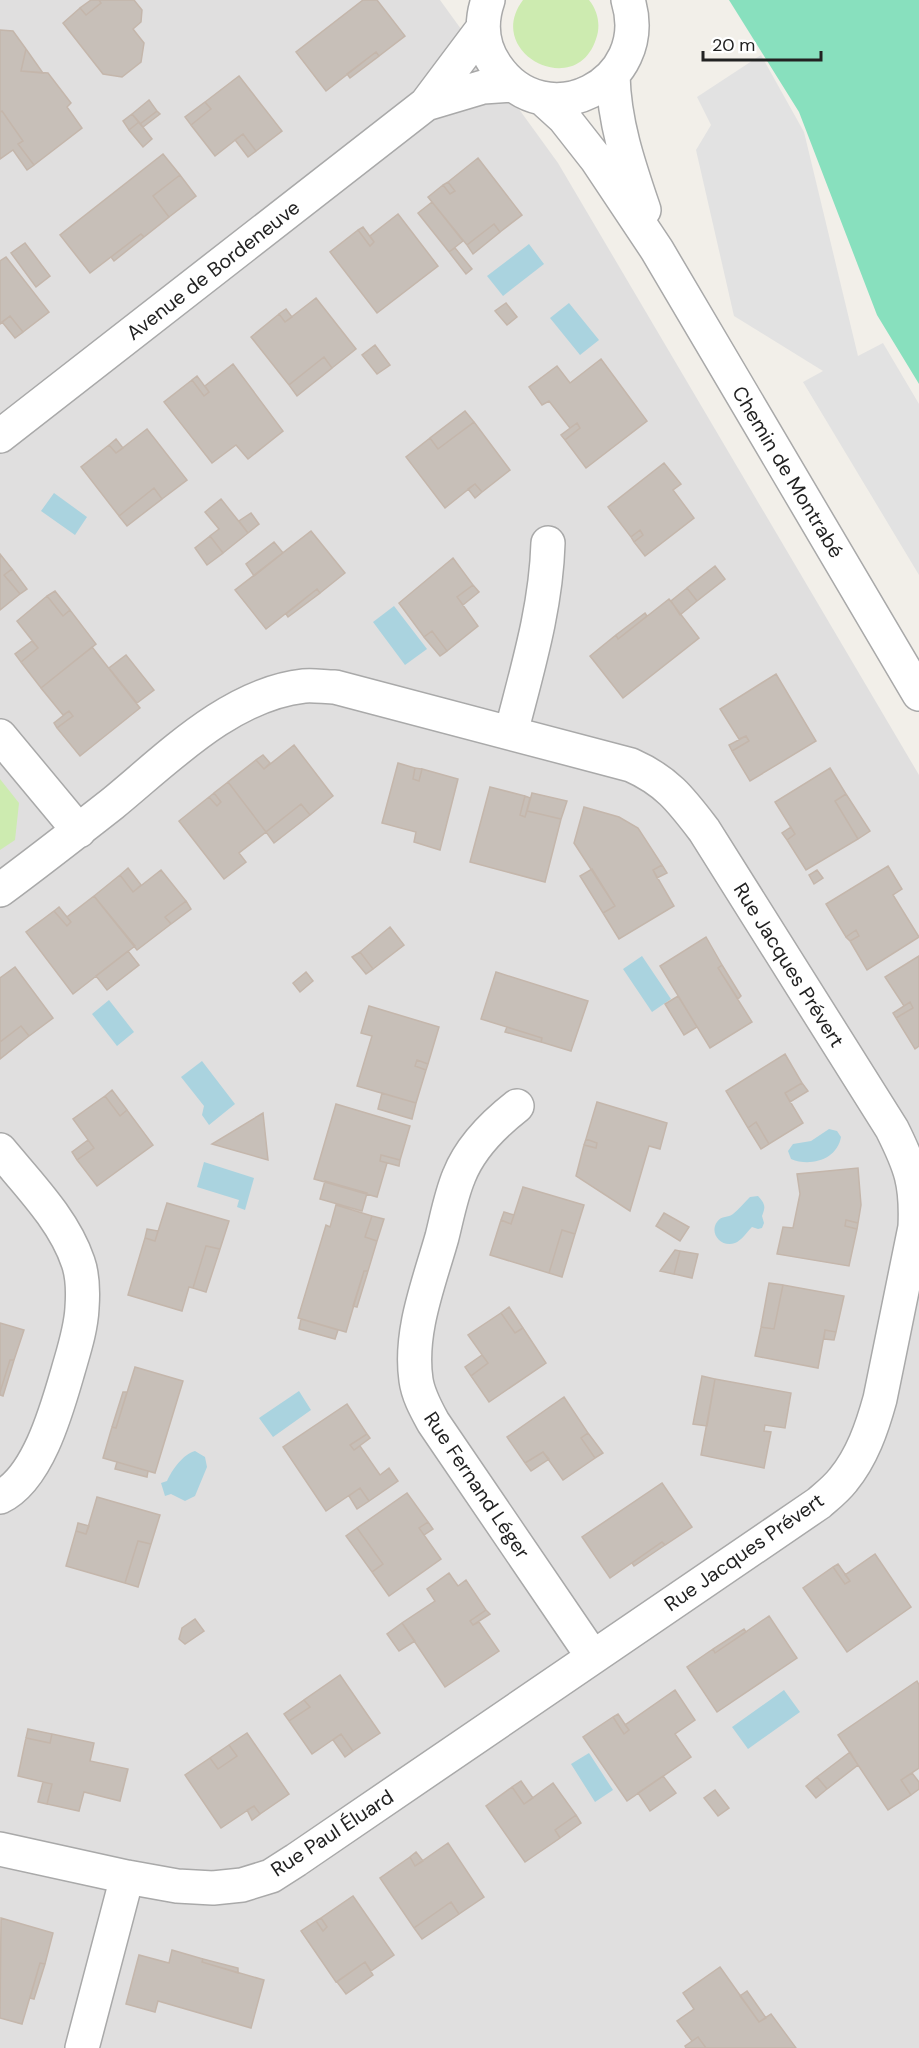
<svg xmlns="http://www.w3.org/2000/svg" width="919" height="2048" font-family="'DM Sans',sans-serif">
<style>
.residential{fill:#e0dfdf}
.grass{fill:#cdebb0}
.pitch{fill:#88e0be}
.parking{fill:#e2e2e2}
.water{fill:#aad3df}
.building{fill:#c7bfb8;stroke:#c4b6ab;stroke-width:1.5}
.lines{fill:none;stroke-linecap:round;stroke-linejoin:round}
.minor-casing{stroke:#a9a9a9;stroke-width:36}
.minor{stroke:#fff;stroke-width:33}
.labels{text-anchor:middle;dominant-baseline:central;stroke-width:4.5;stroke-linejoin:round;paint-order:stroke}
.street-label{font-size:20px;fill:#222;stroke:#fff}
</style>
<rect width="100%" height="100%" fill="#f2efe9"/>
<path class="residential" d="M0,0H440L558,163L919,775V2048H0Z"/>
<path class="grass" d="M523,0H589C598,11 601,26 596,39C576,101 483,53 523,0Z
M0,779L19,803L15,840L0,850Z"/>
<path class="pitch" d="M729,0H919V384L877,315L799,112Z"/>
<path class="parking" d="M761,55L804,132L858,356L883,343L919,404V575L803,382L823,371L734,316L696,150L711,125L697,97Z"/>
<path class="water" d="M529,244L544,264L503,296L487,276Z
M569,303L599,340L580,355L550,318Z
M54,493L87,517L75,535L41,511Z
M394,606L427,649L405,665L373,622Z
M642,956L671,999L652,1012L623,969Z
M109,1000L134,1032L117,1046L92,1014Z
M202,1061L235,1104L209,1125L202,1115L204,1106L181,1077Z
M829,1129L837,1131L841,1137C837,1160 810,1167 791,1159L788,1151L793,1144L811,1141Z
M204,1162L254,1178L245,1210L237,1207L239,1200L197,1187Z
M758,1196C765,1204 766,1206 762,1216L764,1223L762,1228L758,1229L752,1227C747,1232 741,1241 735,1243C721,1248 709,1233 717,1222C722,1215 728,1218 733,1214C739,1209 745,1202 750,1197Z
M299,1391L311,1410L273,1437L259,1418Z
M195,1451L205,1457L207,1467L195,1496L185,1501L171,1494L165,1496L161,1483L167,1481C172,1470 183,1454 195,1451Z
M784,1690L800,1712L748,1749L732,1727Z
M589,1753L613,1790L595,1802L571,1764Z"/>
<path class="building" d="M91,0H99L101,3L86,15L80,8Z
M99,0H134L142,10L141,22L133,29L144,43L141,62L122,77L103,74L63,23L80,8L86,15L101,3Z
M363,0H377L405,36L379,56L376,52L326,91L296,52Z
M0,30L13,31L26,49L21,71L48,73L71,103L67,107L82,128L34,165L18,144L23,141L2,111L0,112Z
M26,49L43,73L21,71Z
M376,52L379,56L350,78L347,74Z
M239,76L282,131L256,151L243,134L215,156L191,125L211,109L205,102Z
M149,100L157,111L140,124L132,114Z
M205,102L211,109L191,125L185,117Z
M2,111L23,141L18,144L34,165L27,170L13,150L0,159V112Z
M157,111L160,114L143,127L140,124Z
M132,114L139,122L129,130L123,121Z
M139,122L152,139L143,147L129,130Z
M243,134L256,151L248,157L235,140Z
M163,154L180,175L153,196L169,217L144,237L141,234L90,273L60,235Z
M478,158L522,215L500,232L494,224L467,245L428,197L443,185L450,194L455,191L448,182Z
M180,175L196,196L169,217L153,196Z
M448,182L455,191L450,194L443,185Z
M432,202L463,241L449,252L418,213Z
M398,214L438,266L377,313L330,252L358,230L370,246L374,242L370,236Z
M494,224L500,232L473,254L467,245Z
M363,227L374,242L370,246L358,230Z
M141,234L144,237L114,261L111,257Z
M25,243L50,276L36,287L11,253Z
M455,248L472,269L466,274L449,252Z
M6,257L49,312L23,332L10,316L0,324V261Z
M316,298L356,349L332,368L324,357L289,385L251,337L279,314L285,322Z
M506,303L517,317L507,325L495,311Z
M286,309L292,317L285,322L279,314Z
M10,316L23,332L15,338L2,322Z
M375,345L390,365L377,374L362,355Z
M324,357L332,368L297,396L289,385Z
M601,359L647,421L586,468L565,440L580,428L577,423L570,428L549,401L542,405L529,387L557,366L570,383Z
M233,364L283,431L248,459L236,445L212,463L164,402L192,380L204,396L209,392L205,386Z
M197,376L209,392L204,396L192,380Z
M465,411L474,422L438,449L430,438Z
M474,422L510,470L482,492L475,484L445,508L406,457L430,438L438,449Z
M577,423L580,428L565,440L561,435Z
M147,429L187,480L162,499L154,488L119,516L81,467L109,445L116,453Z
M116,439L123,448L116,453L109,445Z
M664,463L681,484L673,490L694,518L645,556L634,542L643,535L640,530L631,537L608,507Z
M475,484L482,492L475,498L468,489Z
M154,488L162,499L127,526L119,516Z
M221,499L248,533L223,553L210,536L219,529L205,512Z
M251,513L259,524L248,533L239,521Z
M640,530L643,535L634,542L631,537Z
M311,531L345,573L320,593L317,589L266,629L235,590Z
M210,536L223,553L207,565L195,548Z
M274,542L283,553L254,576L246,564Z
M0,554L12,569L4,575L20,594L0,610Z
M453,558L473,585L457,597L478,626L447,651L432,631L424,637L399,603Z
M715,566L725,579L697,601L687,588Z
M12,569L27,589L20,594L4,575Z
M473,585L479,592L463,605L457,597Z
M687,588L697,601L680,615L671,601Z
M317,589L320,593L288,617L286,614Z
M55,591L70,610L63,616L47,596Z
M47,596L63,616L70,610L96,644L41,688L21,662L38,648L17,621Z
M669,599L699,638L623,698L590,656L616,635L618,639Z
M645,613L647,616L618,639L616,635Z
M432,631L447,651L440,656L424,637Z
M32,641L38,648L21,662L15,654Z
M92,647L140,708L80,756L57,728L73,716L69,711L63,715L41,688Z
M126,655L154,690L137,703L109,668Z
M776,674L816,741L750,781L732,751L749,741L746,736L739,739L720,709Z
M69,711L73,716L57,728L54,723Z
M746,736L749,741L732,751L729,745Z
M294,745L333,796L310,815L301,804L266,832L228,782L256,760L264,769Z
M263,755L270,763L264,769L256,760Z
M398,763L415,768L413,779L419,781L422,769L458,779L440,850L414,842L416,832L382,823Z
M415,768L422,769L419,781L413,779Z
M830,768L846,794L835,801L858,839L806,870L787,840L795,834L775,802Z
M228,782L266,832L239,853L246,862L224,879L179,821L209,797L217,806L221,802L214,793Z
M490,787L525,796L520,815L525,817L527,811L561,819L545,882L470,862Z
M214,793L221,802L217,806L209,797Z
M532,793L567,801L561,819L527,811Z
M846,794L870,831L858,839L835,801Z
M525,796L530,798L525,817L520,815Z
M301,804L310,815L274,843L266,832Z
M584,807L619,817L638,828L662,865L653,870L674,906L619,939L603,913L615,906L574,843Z
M791,827L795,834L787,840L782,833Z
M662,865L667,873L657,878L653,870Z
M888,866L902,889L893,895L919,937L867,970L850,941L859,936L856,930L846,937L826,904Z
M128,868L141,885L133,892L120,875Z
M592,869L615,906L603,913L580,876Z
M161,870L186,901L165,917L171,924L137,950L94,896L120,875L133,892Z
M817,870L823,878L814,884L809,875Z
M94,896L135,946L73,994L26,932L54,911L67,926L71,922L67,917Z
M186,901L191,909L171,924L165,917Z
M59,907L71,922L67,926L54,911Z
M390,927L404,945L373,969L360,952Z
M856,930L859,936L850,941L846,937Z
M706,937L722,965L718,968L752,1022L710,1048L660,966Z
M128,951L139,965L107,990L96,976Z
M360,952L373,969L366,974L352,957Z
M919,956V1046L915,1049L896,1018L913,1008L910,1002L904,1006L885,977Z
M722,965L741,996L738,999L718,968Z
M15,967L53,1018L29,1036L21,1026L0,1042V978Z
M306,972L313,981L300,992L293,983Z
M496,972L588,1001L571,1051L541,1042L542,1038L481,1019Z
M678,996L697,1027L684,1035L665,1004Z
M910,1002L913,1008L896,1018L893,1013Z
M369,1006L439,1027L428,1064L417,1060L415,1066L426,1070L416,1103L357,1086L372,1036L361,1033Z
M21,1026L29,1036L0,1059V1042Z
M507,1027L542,1038L541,1042L505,1032Z
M785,1054L802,1083L785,1093L803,1123L769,1144L756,1122L748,1128L726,1091Z
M417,1060L428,1064L426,1070L415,1066Z
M802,1083L808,1091L790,1102L785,1093Z
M112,1090L127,1110L120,1116L105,1096Z
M382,1093L416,1103L412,1119L378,1109Z
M105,1096L120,1116L127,1110L153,1145L97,1186L77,1160L94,1148L73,1119Z
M597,1102L667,1123L660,1149L649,1146L630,1211L576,1176L584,1145L596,1148L597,1143L586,1139Z
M336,1104L410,1126L400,1160L381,1155L380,1161L387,1163L377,1197L314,1179Z
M263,1113L268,1160L212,1144Z
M756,1122L769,1144L761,1149L748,1128Z
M586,1139L597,1143L596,1148L584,1145Z
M88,1140L94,1148L77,1160L72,1152Z
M381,1155L400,1160L399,1166L380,1161Z
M858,1168L861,1205L858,1223L846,1220L845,1226L857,1229L849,1266L777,1254L783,1227L793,1228L800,1194L797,1174Z
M325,1181L367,1193L362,1211L320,1199Z
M523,1187L584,1205L575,1234L562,1230L549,1273L490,1255L501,1220L511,1224Z
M167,1203L229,1221L220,1249L206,1246L193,1288L189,1287L182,1311L128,1295L145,1238L155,1241Z
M336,1205L372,1216L365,1237L377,1241L368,1271H364L346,1332L298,1318L326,1225L330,1227Z
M504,1212L514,1215L511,1224L501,1220Z
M664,1213L689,1227L680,1241L656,1226Z
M372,1216L384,1219L377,1241L365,1237Z
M846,1220L858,1223L857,1229L845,1226Z
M147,1229L158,1231L155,1241L145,1238Z
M562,1230L575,1234L562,1277L549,1273Z
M206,1246L220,1249L206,1292L193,1288Z
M675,1250L680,1251L674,1274L660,1271Z
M680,1251L698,1254L692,1278L674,1274Z
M364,1271H368L357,1307L353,1306Z
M769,1283L783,1285L774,1329L761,1327Z
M783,1285L844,1296L836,1332L825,1330L818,1368L755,1356L761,1327L774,1329Z
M509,1307L523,1328L515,1333L501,1313Z
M501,1313L515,1333L523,1328L546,1363L489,1402L471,1376L488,1363L468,1335Z
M301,1319L338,1330L335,1339L299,1329Z
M0,1323L24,1330L14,1360H10L0,1392Z
M825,1330L836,1332L834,1340L824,1339Z
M482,1355L488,1363L471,1376L465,1367Z
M10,1360H14L3,1396L0,1395V1392Z
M135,1367L183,1381L155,1473L103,1458L112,1427L116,1428Z
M702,1376L715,1379L707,1426L693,1424Z
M715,1379L791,1393L785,1428L765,1425L764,1431L771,1432L764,1468L701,1455Z
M123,1392H127L116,1428L112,1427Z
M564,1397L588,1433L581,1438L595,1458L563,1480L543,1452L525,1463L507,1437Z
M347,1404L367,1434L350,1445L354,1450L360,1446L380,1475L389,1468L398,1481L369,1501L360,1488L326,1511L283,1447Z
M588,1433L603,1453L595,1458L581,1438Z
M367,1434L370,1438L354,1450L350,1445Z
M543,1452L549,1459L531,1471L525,1463Z
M117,1462L148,1471L147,1477L115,1469Z
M662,1483L692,1527L665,1545L662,1542L610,1578L582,1537Z
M360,1488L369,1501L357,1509L349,1496Z
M407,1493L428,1522L419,1528L441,1559L389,1596L372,1572L383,1564L357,1528Z
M97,1497L160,1515L151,1544L138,1541L125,1583L66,1566L76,1531L86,1534Z
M428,1522L433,1529L424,1535L419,1528Z
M78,1523L89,1526L86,1534L76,1531Z
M357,1528L383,1564L372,1572L346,1536Z
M138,1541L151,1544L138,1587L125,1583Z
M662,1542L665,1545L634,1566L632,1563Z
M875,1554L911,1607L847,1652L803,1588L833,1567L845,1584L850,1581L845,1575Z
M838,1564L850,1581L845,1584L833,1567Z
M449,1573L458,1586L466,1580L486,1610L470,1621L473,1625L479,1622L499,1651L445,1687L402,1623L435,1601L427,1589Z
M486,1610L490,1614L473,1625L470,1621Z
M769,1616L797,1658L717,1712L687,1667L713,1649L715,1653Z
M195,1619L204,1631L185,1644L179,1639L182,1628Z
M402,1623L415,1641L399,1651L387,1634Z
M744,1629L746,1632L715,1653L713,1649Z
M340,1675L380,1733L353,1751L341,1734L312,1754L289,1721L310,1707L304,1700Z
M917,1681L919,1685V1768L901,1780L911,1795L888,1810L838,1735Z
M675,1690L695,1720L675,1734L691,1757L627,1801L583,1737L613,1717L624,1734L629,1730L625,1725Z
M304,1700L310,1707L289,1721L284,1714Z
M618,1714L629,1730L624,1734L613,1717Z
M28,1729L52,1734L50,1743L26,1738Z
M247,1733L289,1794L260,1814L254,1806L221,1828L185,1775L210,1758L218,1769L237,1756L229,1745Z
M52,1734L94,1743L90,1761L128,1769L120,1801L84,1792L79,1811L47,1804L52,1784L18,1776L26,1738L50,1743Z
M341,1734L353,1751L345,1757L333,1740Z
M229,1745L237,1756L218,1769L210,1758Z
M850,1752L858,1765L827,1789L817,1777Z
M912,1773L919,1782V1789L911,1795L901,1780Z
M663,1776L676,1793L650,1811L638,1793Z
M817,1777L827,1789L816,1798L806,1786Z
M521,1781L533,1798L524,1804L512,1787Z
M43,1782L52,1784L47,1804L38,1802Z
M553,1783L576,1815L555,1830L560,1838L525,1862L486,1806L512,1787L524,1804Z
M715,1790L729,1808L718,1816L704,1798Z
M254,1806L260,1814L252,1820L247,1810Z
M576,1815L581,1823L560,1838L555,1830Z
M448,1843L484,1897L459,1914L451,1902L414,1928L380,1878L410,1857L415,1866Z
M416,1852L423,1861L415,1866L410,1857Z
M353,1896L394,1955L371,1971L365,1962L336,1982L301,1931L316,1921L323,1931L327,1927L321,1918Z
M451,1902L459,1914L422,1939L414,1928Z
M1,1918L53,1933L45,1964L40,1963L22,2024L0,2018Z
M321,1918L327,1927L323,1931L316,1921Z
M172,1950L203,1959L202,1962L264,1980L251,2028L158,2001L155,2012L126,2004L139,1955L169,1963Z
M203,1959L238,1968V1973L202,1962Z
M365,1962L373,1975L346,1994L337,1982Z
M40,1963L45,1964L34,1999L30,1998Z
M720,1967L759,2022L771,2014L796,2048H706L698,2037L692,2041L677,2021L694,2009L683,1993Z
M747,1991L766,2018L759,2022L740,1996Z
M698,2037L706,2048H686L685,2046Z"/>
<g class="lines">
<g class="minor-casing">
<path id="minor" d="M488,0C480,23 482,46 496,66C545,138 654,84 628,0
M613,75C614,123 629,166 644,210
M542,98L564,118L597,160L657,250L919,694
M426,104L483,87L513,85
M0,436L426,104L483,28
M511,733C527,670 546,609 548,543
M0,736L79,831
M0,890C38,862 75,833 112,804C167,759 230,694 304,686C314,685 325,687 335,687L631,765C667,781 681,800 704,830L892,1129C911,1167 917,1184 915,1227L880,1399C872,1428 862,1457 843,1480C836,1489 827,1496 819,1503L296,1860L271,1876L242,1885L213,1888L177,1886L127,1877L0,1849
M517,1106C494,1124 470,1148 459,1176C451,1195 447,1217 442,1237C429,1283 409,1332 416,1380C418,1395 426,1409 433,1422L593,1657
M0,1150C28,1184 64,1220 78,1262C83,1276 83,1294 82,1308C81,1329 74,1350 68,1371C57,1409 38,1479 0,1497
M82,2048L127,1877"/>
</g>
<use href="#minor" class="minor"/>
</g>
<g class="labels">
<g class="street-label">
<text transform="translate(213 270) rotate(-38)">Avenue de Bordeneuve</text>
<text transform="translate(788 472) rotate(59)">Chemin de Montrabé</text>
<text transform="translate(789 965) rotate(58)">Rue Jacques Prévert</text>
<text transform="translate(477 1485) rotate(56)">Rue Fernand Léger</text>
<text transform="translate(744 1552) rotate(-35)">Rue Jacques Prévert</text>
<text transform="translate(332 1833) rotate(-33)">Rue Paul Éluard</text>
</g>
</g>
<path d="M703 51v9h118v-9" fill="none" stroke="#222222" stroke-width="3"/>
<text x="712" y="51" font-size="18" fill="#222222" stroke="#ffffff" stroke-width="4.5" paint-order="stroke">20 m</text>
</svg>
